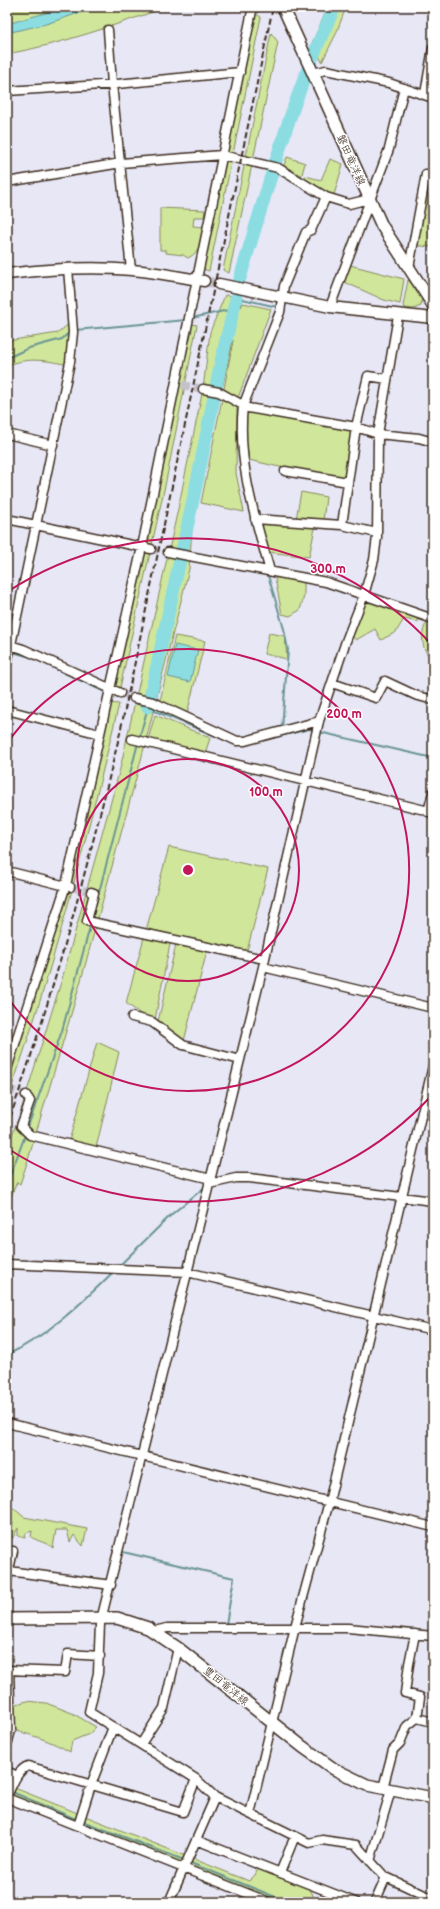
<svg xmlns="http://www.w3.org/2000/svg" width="440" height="1909" font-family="'Balsamiq Sans','Klee One',sans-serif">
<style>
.green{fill:#d0e69b;stroke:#86885c}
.water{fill:#8bdde2;stroke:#6b9594}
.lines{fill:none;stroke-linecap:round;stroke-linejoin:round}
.stream{stroke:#6b9594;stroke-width:2}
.river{stroke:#8bdde2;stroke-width:13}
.minor-tunnel{stroke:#c5c1cb;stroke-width:8;stroke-dasharray:8 4;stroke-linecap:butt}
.tertiary-tunnel{stroke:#c5c1cb;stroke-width:10;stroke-dasharray:10 5;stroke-linecap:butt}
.minor-casing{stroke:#3b2a1e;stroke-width:11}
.tertiary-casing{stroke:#3b2a1e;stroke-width:13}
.secondary-casing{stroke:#3b2a1e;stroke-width:14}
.minor{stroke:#fff;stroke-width:8}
.tertiary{stroke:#fff;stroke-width:10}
.secondary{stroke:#fff;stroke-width:11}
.rail{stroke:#3b2a1e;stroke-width:2;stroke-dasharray:6 3;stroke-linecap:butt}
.ring{fill:none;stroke:#c2185b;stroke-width:2}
.labels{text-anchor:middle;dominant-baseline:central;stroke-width:3;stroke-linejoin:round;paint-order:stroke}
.street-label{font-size:11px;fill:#3b2a1e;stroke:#fff}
.centre{fill:#c2185b;stroke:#fff;stroke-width:2}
.ring-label{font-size:12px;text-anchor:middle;font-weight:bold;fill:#c2185b;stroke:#fff;stroke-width:3;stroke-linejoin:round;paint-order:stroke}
</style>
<rect width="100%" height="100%" fill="#e7e7f6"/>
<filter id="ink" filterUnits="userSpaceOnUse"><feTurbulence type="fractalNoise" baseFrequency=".025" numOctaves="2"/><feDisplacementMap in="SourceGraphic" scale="8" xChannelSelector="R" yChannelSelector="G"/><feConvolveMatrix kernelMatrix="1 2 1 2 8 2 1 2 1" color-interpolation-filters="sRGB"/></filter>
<g filter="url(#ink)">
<path class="green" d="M14,7H167C115,25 62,44 7,54V9Z
M328,7H346L336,34L322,62L312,43Z
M252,11L261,17L209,271L201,268Z
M271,33L278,42L229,273L223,270Z
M287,157L305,163L301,178L283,168Z
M330,159L343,164L334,195L326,194L304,180L305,176L321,180Z
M426,174L433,176V237L431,247L412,245Z
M160,208L205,210L204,217H194L193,226L203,227C200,240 201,252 188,258L183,255L166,253V250H160Z
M346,264L404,279L400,304L384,300L340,280Z
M408,280L422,295L421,306L413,309L405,308L403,306Z
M225,295L243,298L241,307L243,303L271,309L238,398L224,389L233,340L193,517L189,569L141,760L80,984L28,1160L20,1184L17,1182L7,1206V1147L19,1117L62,979L120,769L178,509L203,389L210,332Z
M72,321L70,365C48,361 28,356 7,366V341L58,333Z
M191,324L197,325L166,481L119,692L111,689Z
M223,394L237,402L236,473L244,512L201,503Z
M243,409L353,426L345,482L249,460L242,420Z
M301,492L326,497L323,521L296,519Z
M258,519L316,523L309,557L268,552Z
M294,576L304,578V596L300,610L290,616L282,614L275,578Z
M382,602L418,615V622L404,619L396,632L381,640L375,629L356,640L352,636L366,603Z
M427,622L433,623V661C422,651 419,635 427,622Z
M269,633L285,636L287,659L264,654Z
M175,636L205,641L186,718L159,705Z
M108,703L119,704C87,837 53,971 7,1101V1070L66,887Z
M155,715L210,738L204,757L147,743Z
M169,847L268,869L246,955L208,947L183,1045L157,1026L177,940L171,939L154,1024L126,1003Z
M97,1042L119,1052L96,1148L69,1141Z
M7,1503L24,1517L87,1529L83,1546L74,1535L70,1542L67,1530H56L53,1548C46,1542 39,1542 31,1537L32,1531L26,1533L25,1538L18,1536V1528L12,1539L11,1536L13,1523L7,1522Z
M27,1701L46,1703L72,1713L96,1727L89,1734L72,1741L70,1752C52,1741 34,1736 14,1730L10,1706Z
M7,1785L249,1881L255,1875L259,1867C277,1873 314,1878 314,1902H269L7,1796Z"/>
<path class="water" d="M66,7H97L46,24L7,33V24Z
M175,645L198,650L190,682L168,677Z"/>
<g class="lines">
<path class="stream" d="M192,318L233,309L238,298L277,307L270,326
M75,330L186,320
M7,358L29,348L62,339L71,331
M238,406L239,416
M243,478L245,489
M267,572L284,629L288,650L282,729
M12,652L31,657
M48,665L107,693
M111,694L119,697
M133,702L235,744
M319,732L433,758
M139,739L148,707
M259,741L309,729L315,731
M92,919L138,743
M27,1129L62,1031L91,923
M251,1174L316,1182
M7,1184L26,1133
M119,1266L173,1213L205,1187
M7,1355C47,1336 82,1303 113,1272
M123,1552L234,1578L226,1624H294
M299,1624H314
M416,1630L433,1632
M12,1792L78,1820
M82,1821L184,1860
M188,1862L288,1902"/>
<path class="river" d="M240,278C268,187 293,93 335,7
M148,707L198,477L222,357L236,299"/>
<path class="minor-tunnel" d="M182,385L203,389
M151,549L168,552
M120,693L134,698
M71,887L91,892
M8,1089L26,1095"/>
<path class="tertiary-tunnel" d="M204,281L219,284"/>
<g class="minor-casing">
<path id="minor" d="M108,30L112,84L131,270
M313,73L326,70L389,83L433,98
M7,91L117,84L240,72
M425,94L433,48
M7,182L121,163L222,155L278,168L326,197L349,204L369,199
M409,268L426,174L433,176
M330,307L389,149L404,88
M398,316L378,434L377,537L374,560L364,595L346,641L319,721L263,967L100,1624L98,1673L89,1712L196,1779L215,1797L309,1843L322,1840L356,1845L384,1876L433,1899
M203,389L219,392L248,408L356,427L378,434L419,438L433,442
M7,434L53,445
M285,471L348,482
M7,519L151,549
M255,519L342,525L377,533
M342,525L356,427L368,376L387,379
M168,552L326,582L433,619
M270,571C255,518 237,462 243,406L280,312L284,286L306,232L311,230L326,197
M7,644L23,649L120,693
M7,664L70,362L73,332L68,268
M332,683L376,698L385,681L415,695L433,700
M134,698L153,702L237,741H245L319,721
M7,710L100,734
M132,739L433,812
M428,812L433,792
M7,871L70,887
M91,892L94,893L87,921L264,959
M263,967L433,1008
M132,1017L152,1022L183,1045L240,1060
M7,1069L66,885L142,547L252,11L255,7
M7,1089H8
M26,1095L30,1101L21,1126L30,1135L211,1179
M209,1184L236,1178H249L433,1201
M7,1264L187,1272L433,1330
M7,1423L433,1527
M9,1571L111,1585
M7,1579L13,1551
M154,1631L167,1628H348L433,1636
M7,1670L65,1672L68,1654L100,1656
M417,1718L433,1722
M141,1744L164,1708L178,1648
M7,1745L11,1730L9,1670
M7,1771L17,1776
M383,1788L393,1750L400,1743L407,1726L417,1718L420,1697L405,1693L409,1664L415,1634
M7,1796C12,1786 17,1770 28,1766L183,1812L196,1779
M7,1798L269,1902
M250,1814L295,1627L329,1502L433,1066
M78,1826L91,1785L113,1727
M196,1840L355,1902
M370,1861L391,1790
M280,1873L295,1836
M169,1902L215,1797
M375,1902L386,1877"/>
</g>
<g class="tertiary-casing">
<path id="tertiary" d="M7,274C48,269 90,266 132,270C156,272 180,277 204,281
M219,284L330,307L433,318"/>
</g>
<g class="secondary-casing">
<path id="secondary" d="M283,7L382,226L433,305
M7,1619L117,1618L148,1628L178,1648L303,1747L334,1769L367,1785L433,1798"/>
</g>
<use href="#minor" class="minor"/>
<use href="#tertiary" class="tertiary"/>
<use href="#secondary" class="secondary"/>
<path class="rail" d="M7,1126C53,997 88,866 120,733L273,7"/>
</g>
</g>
<g class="ring">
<circle cx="188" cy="870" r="111"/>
<path d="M8 742A221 221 0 1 1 8 998"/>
<path d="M433 1094A332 332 0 0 1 7 1148M7 592A332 332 0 0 1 433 646"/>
</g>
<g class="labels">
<g class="street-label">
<text transform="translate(351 160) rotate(66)">磐田竜洋線</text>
<text transform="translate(226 1686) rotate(39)">豊田竜洋線</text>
</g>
</g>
<circle cx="188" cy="870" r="6" class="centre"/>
<g class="ring-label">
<text x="328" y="573">300 m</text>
<text x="344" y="718">200 m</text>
<text x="266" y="796">100 m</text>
</g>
<rect width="440" height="1909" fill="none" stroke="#fff" stroke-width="24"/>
<rect x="12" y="12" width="416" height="1885" fill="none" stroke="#3b2a1e" stroke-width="1.5" filter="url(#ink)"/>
</svg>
